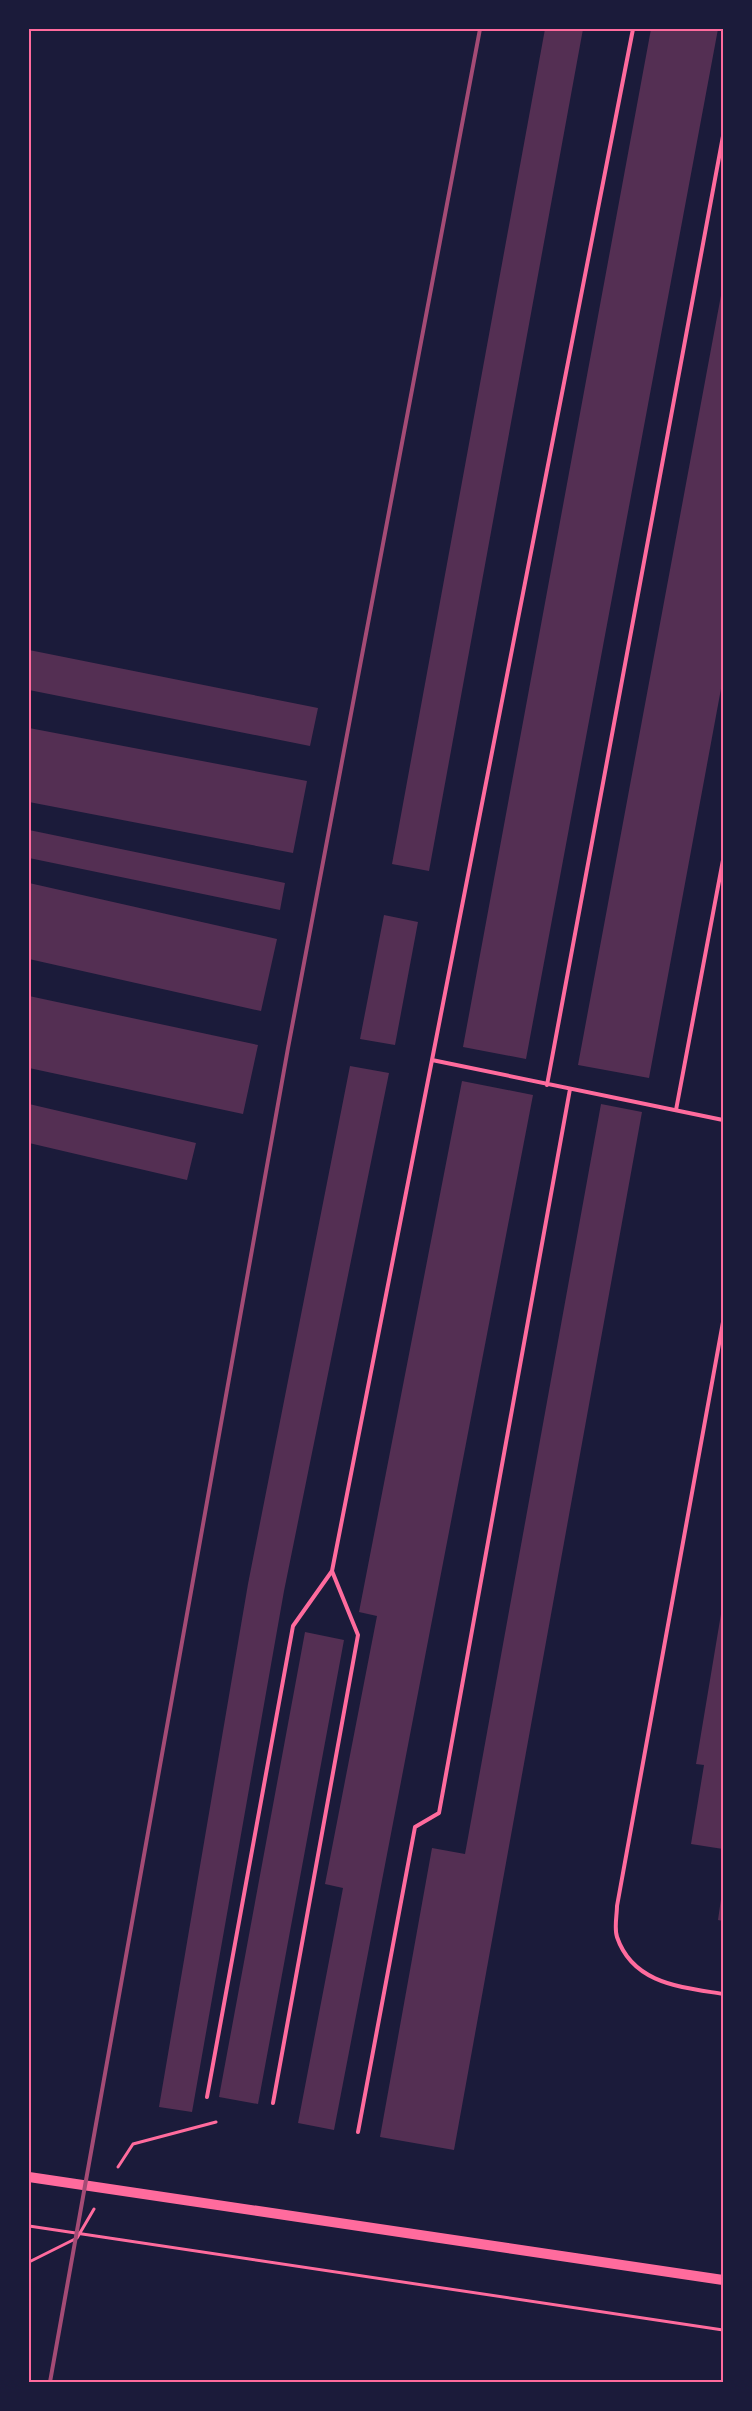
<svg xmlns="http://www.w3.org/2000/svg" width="752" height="2411" font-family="Overpass,sans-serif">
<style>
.building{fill:#542f53}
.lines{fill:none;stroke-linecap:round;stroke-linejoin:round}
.path{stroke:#ff6b9d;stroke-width:3}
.service{stroke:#ff6b9d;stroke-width:4}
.secondary{stroke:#ff6b9d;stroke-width:10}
.rail{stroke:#a44b75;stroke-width:4}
.neatline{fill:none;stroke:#ff6b9d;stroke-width:2}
</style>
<rect width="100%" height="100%" fill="#1b1b3a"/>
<path class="building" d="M545,29H583L429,871L392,864Z
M651,29H718L526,1059L463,1047Z
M722,290L723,678L649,1078L578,1065Z
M29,650L318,708L310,746L29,690Z
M29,728L307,781L293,853L29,802Z
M29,830L285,883L280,910L29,858Z
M29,883L277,939L261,1011L29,959Z
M384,915L418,922L395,1045L360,1039Z
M29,996L258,1045L243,1114L29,1068Z
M350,1066L389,1073L284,1591L192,2112L159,2107L248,1584Z
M462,1081L533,1095L334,2130L298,2123L343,1888L325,1884L377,1616L359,1612Z
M29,1104L196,1143L187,1180L29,1143Z
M601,1104L642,1112L454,2150L380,2137L432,1848L465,1854Z
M722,1608H723V1849L691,1844L704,1765L696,1764Z
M305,1632L344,1640L258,2104L219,2097Z
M722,1892H723V1921L718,1920Z"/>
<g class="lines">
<path class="path" d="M118,2167L133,2144L216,2122
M29,2226L723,2330
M29,2262L77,2238L94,2209"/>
<path class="service" d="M633,29L432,1060L723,1120
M547,1085L723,136
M676,1110L723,860
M723,1322L617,1906C617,1915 614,1928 617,1937C633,1984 681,1987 723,1994
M207,2097L293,1626L332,1571L432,1060
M273,2103L358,1635L332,1571
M358,2132L415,1827L439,1813L570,1089"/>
<path class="secondary" d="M29,2177L723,2280"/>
<path class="rail" d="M50,2382L288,1048L480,29"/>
</g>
<rect width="752" height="2411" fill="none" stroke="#1b1b3a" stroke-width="60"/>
<rect x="30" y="30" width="692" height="2351" class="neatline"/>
</svg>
